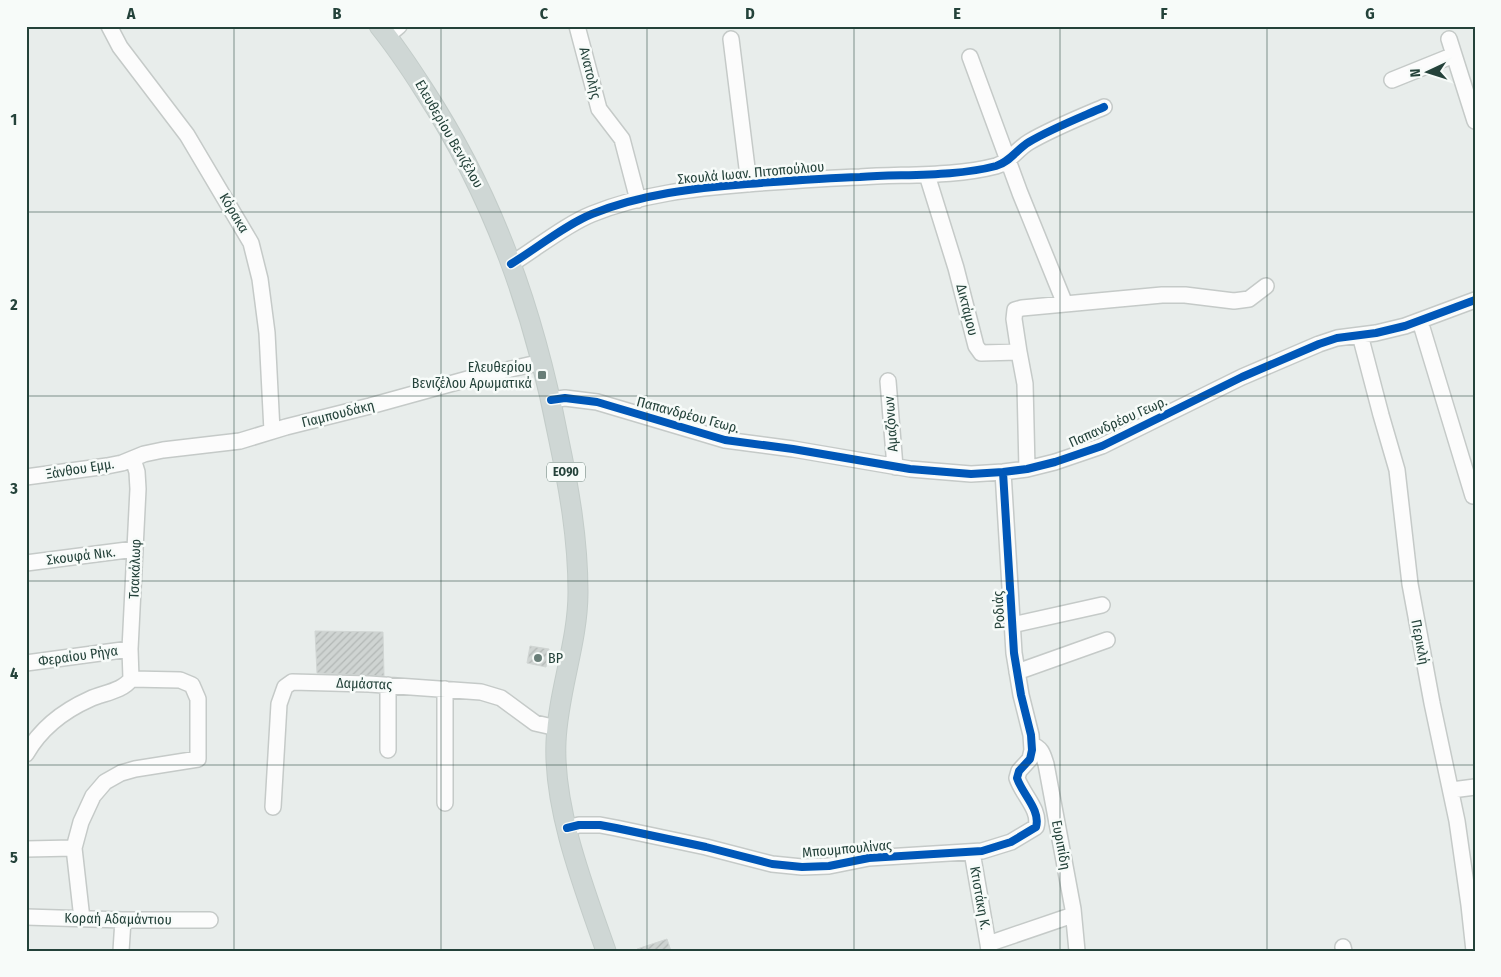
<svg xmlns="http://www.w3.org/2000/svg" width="1501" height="977" font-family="'Fira Sans Condensed',sans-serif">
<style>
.building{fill:url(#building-hatch);stroke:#d1d6d4}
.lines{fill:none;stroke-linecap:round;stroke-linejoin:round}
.minor-casing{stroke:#c5cac8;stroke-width:18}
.major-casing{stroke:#c3ccc9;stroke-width:21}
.minor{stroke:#fcfcfc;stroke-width:15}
.major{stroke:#cfd7d5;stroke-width:19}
.cycleway-casing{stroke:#f7fbf9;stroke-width:11}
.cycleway{stroke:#0057b8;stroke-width:8}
.grid{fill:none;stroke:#24423a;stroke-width:1;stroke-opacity:0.55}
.poi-dot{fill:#697e78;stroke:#f7fbf9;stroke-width:2}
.labels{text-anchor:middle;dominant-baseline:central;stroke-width:5;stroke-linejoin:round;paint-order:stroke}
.shield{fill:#f7fbf9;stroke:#637a73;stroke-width:1}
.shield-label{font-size:12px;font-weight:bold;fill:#24423a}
.street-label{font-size:14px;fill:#24423a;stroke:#f7fbf9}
.poi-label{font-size:14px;fill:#24423a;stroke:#f7fbf9;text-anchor:end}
.neatline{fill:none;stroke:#24423a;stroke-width:2}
.grid-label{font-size:16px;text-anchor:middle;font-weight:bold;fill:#24423a}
</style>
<defs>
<pattern id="building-hatch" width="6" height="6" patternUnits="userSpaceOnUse" patternTransform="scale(1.25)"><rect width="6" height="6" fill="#cfd4d2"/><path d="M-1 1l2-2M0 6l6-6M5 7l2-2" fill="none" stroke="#b2b7b5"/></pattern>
</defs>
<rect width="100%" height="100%" fill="#e8edeb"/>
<path class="building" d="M315,631L383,632L384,676L317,673Z
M530,646L549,649L546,667L527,663Z
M667,939L671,951H638L637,949Z"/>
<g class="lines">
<g class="minor-casing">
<path id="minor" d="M109,26L120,47L187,135L251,243L260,279L267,333L272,431
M577,26L599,109L622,139L638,200
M387,36L399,26
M731,39L749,184
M1449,39L1475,121
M970,57L1020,193L1065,304
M1392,80L1454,55
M927,175L956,268L976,346L981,353L1019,352L1025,384L1027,469
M511,264C537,248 565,225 592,214C641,194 695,188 747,184C785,181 823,178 860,177C904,174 954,177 996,166C1010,162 1017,149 1029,142C1053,128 1079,118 1104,107
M1420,321L1473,496
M1360,335L1381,415L1397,470L1410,584L1432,703L1457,821L1469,905L1474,951
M1019,352L1014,319L1015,310L1022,308L1162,295H1185L1234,301L1249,299L1266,286
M888,381L895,467
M551,400L565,398L597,402L725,440L793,449L910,469L971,474L1003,472L1027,469L1055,462L1102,446L1242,377L1319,344L1337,338L1376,333L1405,326L1475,300
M26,477L107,466L122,463L144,454L163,450L240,441L286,427L370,406L475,377L542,362
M26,563L135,549
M1012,625L1102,605
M26,663L130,649
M1017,672L1107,640
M131,679L130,649L138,489L137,472L133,459
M388,685V750
M1032,745C1042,748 1043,755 1046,764L1073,909L1077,951
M26,754C41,728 63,711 90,699C103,693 123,691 131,679
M1452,790L1475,787
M445,803V689
M273,807L279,704L285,687L292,682L369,684L481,692L501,698L535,723L557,728
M567,828L579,825H600L616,828L706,847L772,864L802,867L829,866L869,858L982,851L1011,842L1036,827C1041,810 1022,794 1017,778L1019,771L1030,759L1032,750L1031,735L1021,695L1014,653L1003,472
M26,849L74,848
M972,852L988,944
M26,917L123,920H210
M82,919L74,848L81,822L93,796L105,782L121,773L135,769L198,759V699L192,685L180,680L131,679
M1343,947L1344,951
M121,951L123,920
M989,951L988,944L1073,915"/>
</g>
<g class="major-casing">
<path id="major" d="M379,26C396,47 410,68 424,90C494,197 534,312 558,436C569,488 578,539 578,592C578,643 558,691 556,742C553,809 584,888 606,951"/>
</g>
<use href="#minor" class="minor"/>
<use href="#major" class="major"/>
<g class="cycleway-casing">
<path id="cycleway" d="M511,264C537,248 565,225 592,214C641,194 695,188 747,184C785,181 823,178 860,177C904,174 954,177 996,166C1010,162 1017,149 1029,142C1053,128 1079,118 1104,107
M551,400L565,398L597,402L725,440L793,449L910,469L971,474L1003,472L1027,469L1055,462L1102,446L1242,377L1319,344L1337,338L1376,333L1405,326L1475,300
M567,828L579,825H600L616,828L706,847L772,864L802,867L829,866L869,858L982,851L1011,842L1036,827C1041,810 1022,794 1017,778L1019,771L1030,759L1032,750L1031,735L1021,695L1014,653L1003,472"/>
</g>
<use href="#cycleway" class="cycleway"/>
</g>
<path class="grid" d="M234,26V951M441,26V951M647,26V951M854,26V951M1060,26V951M1267,26V951M26,212H1475M26,396H1475M26,581H1475M26,765H1475"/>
<g class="poi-dot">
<rect x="537" y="370" width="10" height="10" rx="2.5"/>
<circle cx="538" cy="658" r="5"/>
</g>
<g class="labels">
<rect class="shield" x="547" y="462.5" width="38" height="19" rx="4"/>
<g class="shield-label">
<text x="566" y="472">ΕΟ90</text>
</g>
<g class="street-label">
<text transform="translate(590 73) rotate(76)">Ανατολής</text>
<text transform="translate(449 134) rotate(60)">Ελευθερίου Βενιζέλου</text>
<text transform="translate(751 173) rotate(-5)">Σκουλά Ιωαν. Πιτοπούλιου</text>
<text transform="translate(234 213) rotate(59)">Κόρακα</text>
<text transform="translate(967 310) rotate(76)">Δικτάμου</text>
<text transform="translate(338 414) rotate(-14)">Γιαμπουδάκη</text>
<text transform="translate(688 415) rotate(15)">Παπανδρέου Γεωρ.</text>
<text transform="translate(1118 422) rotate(-24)">Παπανδρέου Γεωρ.</text>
<text transform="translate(891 424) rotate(-94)">Αμαζόνων</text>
<text transform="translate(80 469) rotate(-9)">Ξάνθου Εμμ.</text>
<text transform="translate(81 556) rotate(-7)">Σκουφά Νικ.</text>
<text transform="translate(135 569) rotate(-88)">Τσακάλωφ</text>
<text transform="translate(999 610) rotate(-93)">Ροδιάς</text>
<text transform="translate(1420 642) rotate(79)">Περικλή</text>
<text transform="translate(78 656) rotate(-8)">Φεραίου Ρήγα</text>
<text transform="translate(364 684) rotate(2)">Δαμάστας</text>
<text transform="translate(1061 845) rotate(79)">Ευριπίδη</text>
<text transform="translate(847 849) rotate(-5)">Μπουμπουλίνας</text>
<text transform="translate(980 898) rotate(80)">Κτιστάκη Κ.</text>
<text transform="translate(118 919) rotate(1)">Κοραή Αδαμάντιου</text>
</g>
<g class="poi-label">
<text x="532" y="367">Ελευθερίου<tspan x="532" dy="16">Βενιζέλου Αρωματικά</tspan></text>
<text x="548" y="658" text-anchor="start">BP</text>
</g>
</g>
<rect width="1501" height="977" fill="none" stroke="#f7fbf9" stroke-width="55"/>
<g transform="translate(1428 72) rotate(266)" stroke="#f7fbf9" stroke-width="4" paint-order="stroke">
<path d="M0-4L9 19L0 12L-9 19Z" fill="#24423a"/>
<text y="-8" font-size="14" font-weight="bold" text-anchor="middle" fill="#24423a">N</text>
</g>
<rect x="28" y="28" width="1446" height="922" class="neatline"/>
<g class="grid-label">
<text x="131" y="19">A</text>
<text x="337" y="19">B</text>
<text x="544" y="19">C</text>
<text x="750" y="19">D</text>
<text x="957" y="19">E</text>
<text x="1164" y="19">F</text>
<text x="1370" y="19">G</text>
<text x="14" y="125">1</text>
<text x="14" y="310">2</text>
<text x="14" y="494">3</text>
<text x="14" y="679">4</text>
<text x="14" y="863">5</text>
</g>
</svg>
